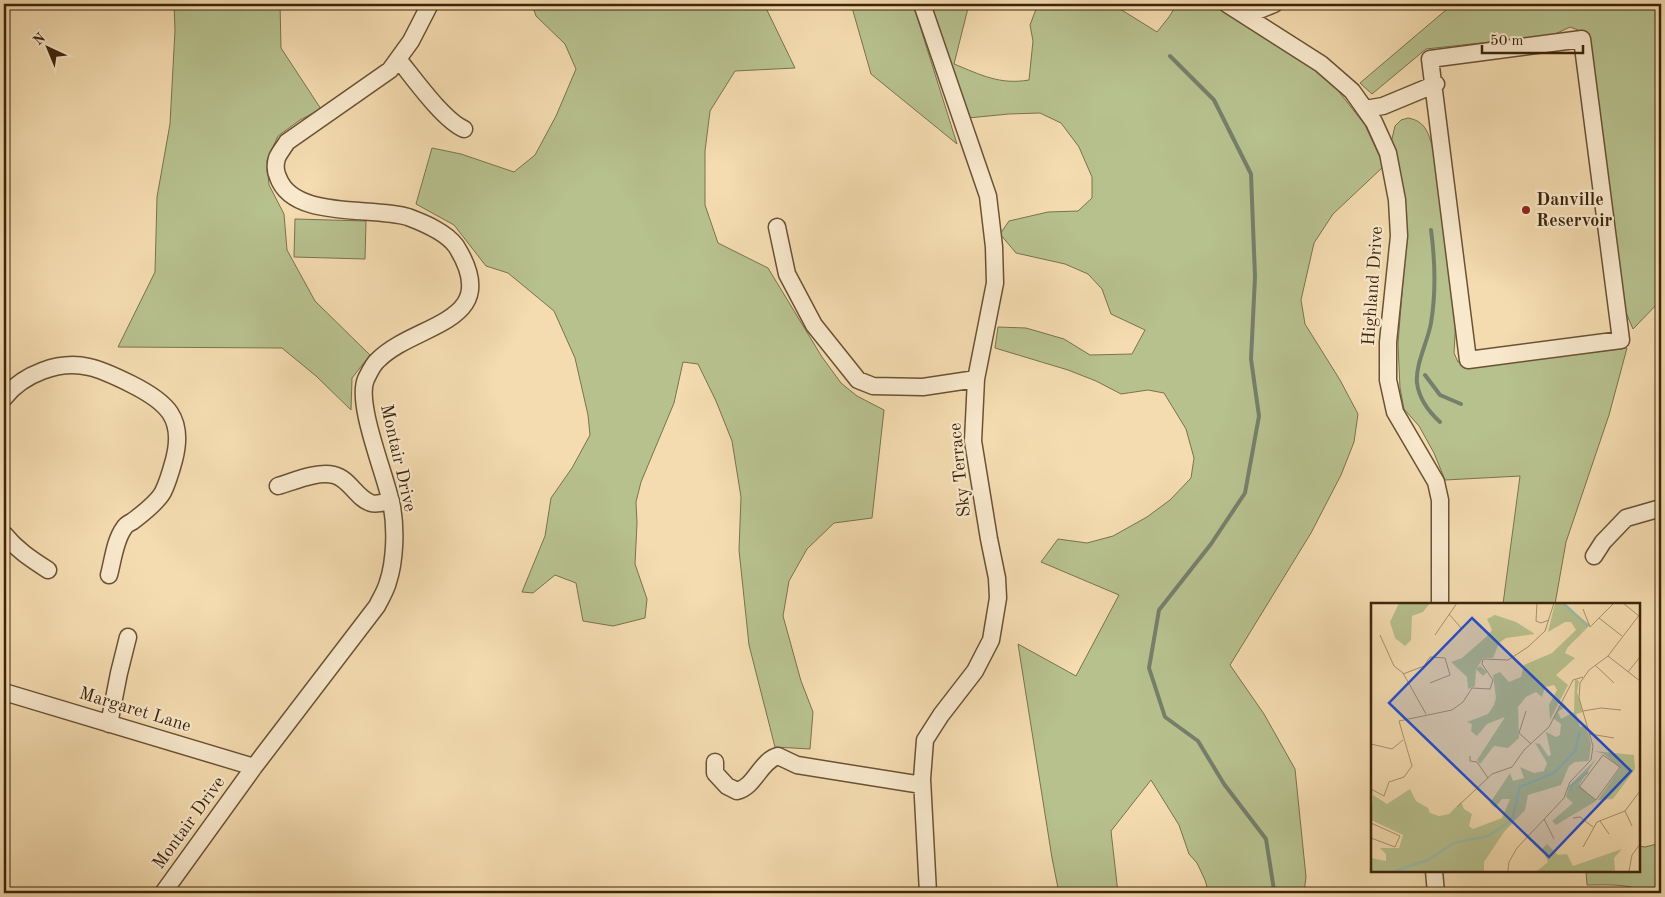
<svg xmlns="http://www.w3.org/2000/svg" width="1665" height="897" font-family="'Old Standard TT',serif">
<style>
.green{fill:#b7c18e;stroke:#7a724c}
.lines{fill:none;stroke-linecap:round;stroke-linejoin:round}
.stream{stroke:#767f6b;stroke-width:4}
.minor-casing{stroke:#6a5234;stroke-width:19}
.minor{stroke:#f8e8cc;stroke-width:16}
.poi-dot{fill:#8f2418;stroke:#f8e8cc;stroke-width:2}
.labels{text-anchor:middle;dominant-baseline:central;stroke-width:4.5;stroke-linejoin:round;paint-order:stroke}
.poi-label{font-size:18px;font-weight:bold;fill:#3c240a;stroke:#f8e8cc;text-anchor:start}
.street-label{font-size:18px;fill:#3c240a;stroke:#f8e8cc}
.inset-river{fill:none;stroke:#9cbcac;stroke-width:2.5}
.inset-road{fill:none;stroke:#aa926e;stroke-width:1}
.view{fill:#1d4ed8;fill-opacity:0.15;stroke:#1d4ed8;stroke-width:2.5}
.inset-edge{fill:none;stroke:#3c240a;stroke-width:2.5}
</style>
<rect width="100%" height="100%" fill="#f4dcb0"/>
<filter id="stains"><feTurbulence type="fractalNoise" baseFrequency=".004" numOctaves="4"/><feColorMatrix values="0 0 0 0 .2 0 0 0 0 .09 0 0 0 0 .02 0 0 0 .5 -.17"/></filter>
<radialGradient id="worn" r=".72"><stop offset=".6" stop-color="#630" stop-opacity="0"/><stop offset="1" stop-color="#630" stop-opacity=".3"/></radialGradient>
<path class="green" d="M174,4H280L281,48L321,109L300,120L278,136L267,160L269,185L284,214L287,250L315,301L370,355L352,378L351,410L316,376L282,348L118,347L155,272L157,197L170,124L175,30Z
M532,4H764L795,68L735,71L710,111L705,151V205L718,243L768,268L822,357L841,383L857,396L884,410L872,518L834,523L807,549L789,581L783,616L801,681L813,712L810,749L775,747L749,645L739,550L741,497L732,441L716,401L698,364L683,362L674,403L641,482L636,502L637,523L635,564L647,599L645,618L613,626L583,621L576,583L555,575L533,593L522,592L545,536L551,498L572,468L590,435L588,415L575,358L554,311L508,273L486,266L454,225L416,204L432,148L461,154L514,172L535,155L556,116L576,69L565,44L536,16Z
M851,4H913L957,144L871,74Z
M932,4H969L954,64C981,75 1000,85 1029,80L1033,41L1030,25L1038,4H1112L1157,32L1169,17L1177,4H1209L1254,27L1303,60L1336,88L1365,125L1384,166L1333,214L1314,243L1301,300L1305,324L1340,380L1358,414L1354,442L1341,475L1311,533L1230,665L1264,714L1295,769L1306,877L1304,893H1209L1205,880L1197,863L1189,854L1179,825L1151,780L1111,831L1118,893H1059L1052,858L1018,644L1076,676L1119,595L1041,562L1058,539L1087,543L1113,536L1147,517L1170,500L1191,478L1194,458L1186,429L1164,393L1148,390L1121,394L1096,381L1068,370L995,348L998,327L1026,328L1064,339L1090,355L1132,354L1145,330L1111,314L1102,289L1088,274L1065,264L1016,253L1000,234L1009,221L1048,212L1078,211L1092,198V177L1079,147L1061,123L1040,113L1009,114L968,118L939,40Z
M1453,4H1661V300L1633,329L1624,308L1592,54C1588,36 1587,33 1570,27L1553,35L1426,49L1372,94L1360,83Z
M1408,118C1427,121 1429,136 1434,152L1456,318L1454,353L1458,362L1474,367L1627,348L1609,415L1566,542L1555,604H1503L1520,476L1445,480L1434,453L1419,426L1404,409L1400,388L1398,344L1407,229L1399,165L1391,143L1395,126L1401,120Z
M295,219L366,221L365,259L294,257Z
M1661,843V893C1648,893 1642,889 1631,887C1616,884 1602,885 1587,885L1586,871H1639V846L1645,847Z"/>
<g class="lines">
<path class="stream" d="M1170,56L1214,100L1251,174L1255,277L1251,359L1259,416L1245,493L1211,544L1159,610L1149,668L1165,717L1198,741L1224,784L1266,839L1274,890V893
M1431,230C1435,260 1436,293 1431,323C1428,341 1415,365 1417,383C1419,398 1429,412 1440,422
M1425,375L1440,395L1461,404"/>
<g class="minor-casing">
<path id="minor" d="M922,4L988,196L994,247L995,283L976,379L973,441L989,539L997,578L998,598L991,640L975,671L941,715L925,740L922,779L928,893
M1227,4L1321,64L1352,91L1374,122L1388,153L1397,200L1399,236L1388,342V380L1395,412L1436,482L1440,500V604
M1247,15L1274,4
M1582,39L1621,340L1468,360L1430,59Z
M398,59C413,77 443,120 464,129
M1365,109L1383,106L1436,84
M777,227L787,274L814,325L858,380L873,386L923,387L976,379
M4,398C23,374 59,360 89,367C103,370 117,377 131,384C167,402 185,418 174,460C171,471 168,482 163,492C157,503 142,514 133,521C130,523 126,524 124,528C115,540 113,560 109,575
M278,486C295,481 317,471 334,475C350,479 356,498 371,503C377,505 385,502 391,501
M4,534C17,550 31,559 48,570
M1594,556L1603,542L1626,518L1661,508
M4,692L254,767
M109,724L119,673L128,637
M715,762V773L727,786L737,791C755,787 760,761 778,756L797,765L922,785
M1434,871L1436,893
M163,893L254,767L377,606C381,598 386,590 388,582C395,561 396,529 392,507C387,478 355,404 366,379C369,373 373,364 378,360C416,322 505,324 456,246C446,232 424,223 408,217C372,206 293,220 278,177C275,171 275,165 277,158C279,153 284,147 287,142L390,70L411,41L430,4"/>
</g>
<use href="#minor" class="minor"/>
</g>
<circle class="poi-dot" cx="1526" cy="210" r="5"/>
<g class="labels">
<g class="poi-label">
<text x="1536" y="200">Danville<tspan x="1536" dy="21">Reservoir</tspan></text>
</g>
<g class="street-label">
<text transform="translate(1373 286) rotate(-86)">Highland Drive</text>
<text transform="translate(398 458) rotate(77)">Montair Drive</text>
<text transform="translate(960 470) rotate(-96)">Sky Terrace</text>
<text transform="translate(135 710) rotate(17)">Margaret Lane</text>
<text transform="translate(189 823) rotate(-54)">Montair Drive</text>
</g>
</g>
<g transform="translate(1371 603)">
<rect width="269" height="269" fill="#f4dcb0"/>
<path d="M28,0H59L52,9L41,13L40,37L34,43L24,35L19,19ZM184,0H190L219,22L197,44L194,50L204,55L185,72L197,82L179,117L178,102L186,87L183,82L174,84L171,94L165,89L155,94L147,104L148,135L137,145L123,143L109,161L106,157L134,114L116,121L106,133L100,128L101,121L96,119L117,111L123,102L125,95L122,72L129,69L138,79L150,74L153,62L181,50L205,27L200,19H194L177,29ZM124,12L145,19L164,31L135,35L128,40L122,55H112L106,65L109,63L116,69L112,73L105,66L104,83L97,86L96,74L80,59L91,55L115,34L121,27L116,16ZM204,76L208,78L206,89L212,109L205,111L209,124L215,123L220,141L218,158L204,159L198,163L190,182L157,192L154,207L133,229L113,259V268H0V255L15,258V251L9,245H28L32,232L0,217L2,192L16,201L39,186L45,198L57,205L59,210L68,213L78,211L90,199L93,206L101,211L98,223L102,226L131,215L139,196H131L124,205L119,200L139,170L142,178L153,175L149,164L163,170L173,168L176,160L164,140L169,141L177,153L180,152L175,129L185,134L189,132L190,121L182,115L191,99L195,103L187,109L190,116L203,109ZM223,148L263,152L264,166L242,196L227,197L249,165L233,151ZM225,156L208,182L225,198L185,222L181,218L202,200L195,194L198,183ZM176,241L187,252L196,251L202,263L251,246L243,255L244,268H166L177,259L171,246Z" fill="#b7c18e"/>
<path class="inset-river" d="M192,0L217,23M200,188L201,182L217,169M23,268L57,257L83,240L117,233L141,217L149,184L183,170L205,147L208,128"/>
<path class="inset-road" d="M166,0L165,18L170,20L178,17M252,0L268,13M212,6L219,24L243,0M78,11L91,26M228,15L251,33M9,32L23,63L32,70L55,111M64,32L86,0M237,53L269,78M224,62L243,80M257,69L269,54M32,71L53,63L59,54L74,55L79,72L59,80M155,108L148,130L160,141M212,108L230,105L250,107M219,131L243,135M0,141L21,146L32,137M232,152L249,164L225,197L208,184ZM99,153V158L106,159L117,175M0,186L13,193L18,179L33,174L41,163L28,118L81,107L92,99L101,85L119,86L122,77L111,61L112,56L137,57L157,44L174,28L183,0M86,204L121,171L141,164L153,147L178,124L202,77L212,74M202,215L209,214L222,224M173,216L183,236M229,218L238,231M0,220L29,233L24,244L0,235M261,223L254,208L269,188M212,244L226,219L254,208M137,268L138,259L146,245L193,195L199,179L220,157L222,143L208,95L209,80L218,67L237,53L269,11M258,268L261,252L269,241"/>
<path class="view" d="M101,15L260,168L178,254L18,100Z"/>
<rect width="269" height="269" class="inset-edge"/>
</g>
<rect width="1665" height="897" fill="none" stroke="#f4dcb0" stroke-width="20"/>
<rect x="5" y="5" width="1655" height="887" fill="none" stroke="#3c240a" stroke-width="2.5"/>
<rect x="10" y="10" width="1645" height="877" fill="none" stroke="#3c240a"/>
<g transform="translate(48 48) rotate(316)" stroke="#f8e8cc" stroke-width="4" paint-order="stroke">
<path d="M0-4L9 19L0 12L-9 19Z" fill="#3c240a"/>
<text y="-8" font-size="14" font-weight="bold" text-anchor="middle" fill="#3c240a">N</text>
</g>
<path d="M1482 45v8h101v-8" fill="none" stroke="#3c240a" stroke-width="2.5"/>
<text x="1490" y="45" font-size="15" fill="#3c240a" stroke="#f8e8cc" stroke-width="4" paint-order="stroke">50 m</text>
<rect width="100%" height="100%" filter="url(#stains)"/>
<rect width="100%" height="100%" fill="url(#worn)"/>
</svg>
